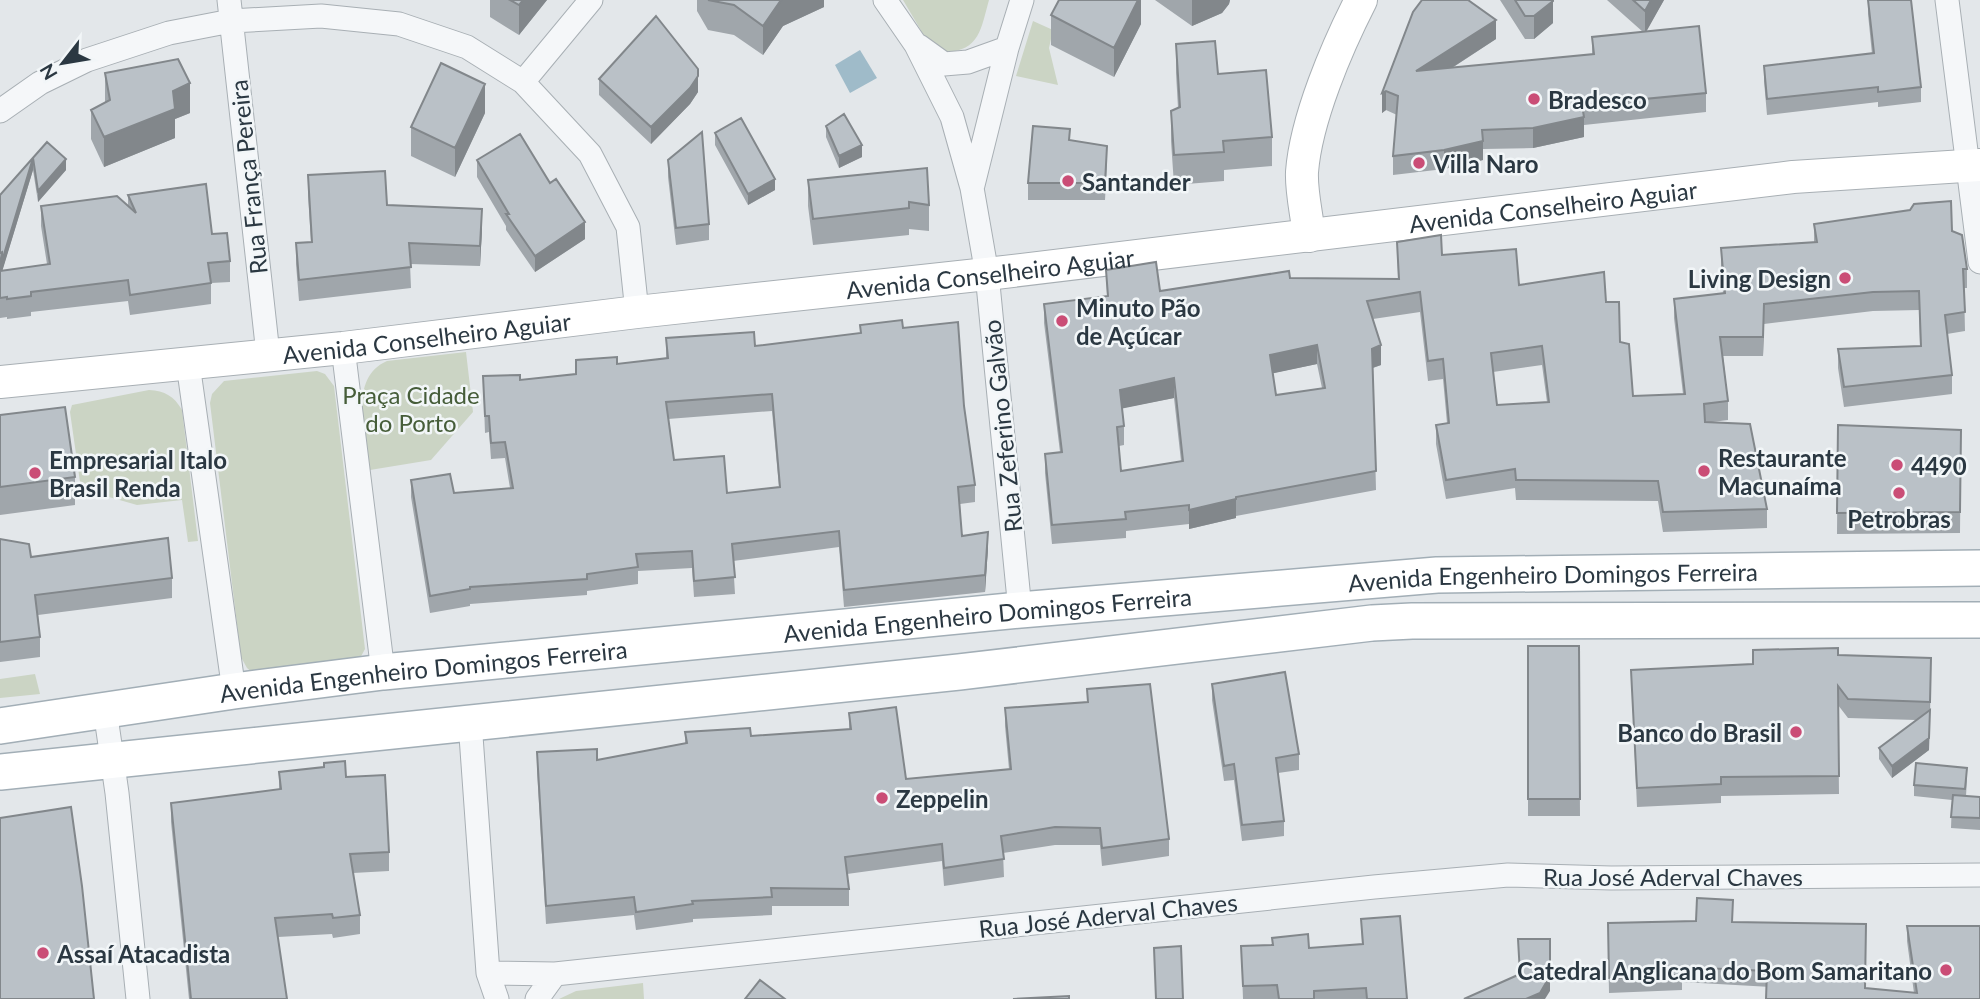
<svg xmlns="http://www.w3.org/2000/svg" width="1980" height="999" font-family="Lato,sans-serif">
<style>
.green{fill:#cbd4c4}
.water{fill:#9fbbc9}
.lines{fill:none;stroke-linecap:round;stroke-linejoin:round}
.minor-casing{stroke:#a8afb4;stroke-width:25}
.secondary-casing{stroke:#a8afb4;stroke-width:34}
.primary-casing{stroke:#a2aeb6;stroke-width:38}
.minor{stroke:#f5f7f9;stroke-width:23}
.secondary{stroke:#fff;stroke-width:32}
.primary{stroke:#fff;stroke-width:35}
.wall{fill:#a0a6ab;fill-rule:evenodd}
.shaded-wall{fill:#82878b}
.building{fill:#bac1c7;stroke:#82878b;stroke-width:2;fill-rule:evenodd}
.poi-dot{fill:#ca4d76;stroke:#f2f6f8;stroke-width:2.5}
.labels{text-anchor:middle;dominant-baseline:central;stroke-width:5;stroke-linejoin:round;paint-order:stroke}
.poi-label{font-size:24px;font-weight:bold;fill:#2b3842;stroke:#f2f6f8;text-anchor:start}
.street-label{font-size:24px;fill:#2b3842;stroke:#f2f6f8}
.park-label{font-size:24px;fill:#465d39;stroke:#f2f6f8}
</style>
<rect width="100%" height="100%" fill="#e3e7ea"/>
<path class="green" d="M903,0H989C981,28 980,51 945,52L926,39Z
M1033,21L1053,30L1049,48L1058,85L1016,76Z
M466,352L473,412L431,460L370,470C366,437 347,378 387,361Z
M317,371L325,374L334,386L365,649L359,660L259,678L247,668L241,657L210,403L212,394L224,381Z
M149,390C165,391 174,396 182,410L198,541L188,542L182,500L137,505L81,489L70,412L72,405Z
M35,674L40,694L0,698V679Z
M643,983L644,999H559L576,991Z"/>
<path class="water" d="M860,50L877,78L850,93L835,65Z"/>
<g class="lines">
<g class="minor-casing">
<path id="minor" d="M229,0L268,354
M885,0L916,45L952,117L972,188L987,274L1020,610
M1947,0L1980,262
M919,46L944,64L968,62L1007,48
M523,82L591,0
M0,111L40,83L87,60L169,33L231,21L321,16L399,24L467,47L523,82L590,154L628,227L637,312
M973,185L1007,48L1022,0
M343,348L383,672
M188,364L234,691
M105,710L117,793L138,999
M470,722L488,973L497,999
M488,973L555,974L1374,887L1508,875L1611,878L1980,875
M537,999L555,974"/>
</g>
<g class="secondary-casing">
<g id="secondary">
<path d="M1309,236C1307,215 1301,192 1302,172C1306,119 1337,47 1361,0"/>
<path id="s1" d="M0,382L343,348L637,312L987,274L1793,177L1980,165"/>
</g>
</g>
<g class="primary-casing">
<g id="primary">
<path id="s2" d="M0,726L234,691L383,672L1020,610L1437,575L1980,568"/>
<path d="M0,772L959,672L1372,623L1412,621L1980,620"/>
</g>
</g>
<use href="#minor" class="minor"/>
<use href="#secondary" class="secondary"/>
<use href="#primary" class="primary"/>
</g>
<path class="wall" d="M490,0H547L519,35L490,17Z
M697,0H824V7L783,26L763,55L734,35L708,30L697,11Z
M1141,0V24L1114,77L1051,45V15Z
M1155,0H1230L1229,4L1222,13L1192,26Z
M1500,0H1553V23L1534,39H1525Z
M1607,0H1664L1646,31L1706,93V112L1584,125V137L1533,148L1483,149V160L1444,169L1393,175V156L1397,115L1386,110L1382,113V93L1413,12L1496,39L1452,68L1592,54V37L1643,32Z
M1868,0L1921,87V102L1878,107V102L1767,115L1764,81V66L1872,54L1868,14Z
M1176,44L1218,74L1272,137V166L1224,170V181L1174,185L1171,141V111L1178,108L1176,73Z
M105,73L190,113L175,119V138L104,167L91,139V110L105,103Z
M599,79L698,92L690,104L651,144L599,95Z
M485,113L455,177L411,156V127Z
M826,126L862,157L839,168L826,137Z
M715,133L775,190L748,205L715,145Z
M1070,140L1107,163L1105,200H1028V183Z
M47,142L66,170L38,202L33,170L2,271L47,264L41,226V206L128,205V195L212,234L230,261V282L211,283V304L130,315L128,301L31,312V316L7,319V317L0,318V195Z
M477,160L550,183L585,239L535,272L506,230V226L477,177Z
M668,160L709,224V240L676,245L668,177Z
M308,175L387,205L482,229L480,266L410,264L411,288L299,301L296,264V243L311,242L308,195Z
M808,180L929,205V231L909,229V235L813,245L808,206Z
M1814,224L1952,231L1967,269V288H1964L1965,331L1947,334L1952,375V394L1844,407L1838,368V349L1920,346L1919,310L1873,311L1764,324L1763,356H1723L1728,401V420L1712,422L1767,509V528L1663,532L1658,501L1516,500L1515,488L1446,499L1436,444V425L1447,423L1443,379L1428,381L1420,312L1373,319L1381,365L1373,368L1376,490L1236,516V518L1189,529V524L1126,531V538L1052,544L1045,473V454L1060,452L1044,323V304L1107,296L1106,270L1160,291L1290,278L1398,279L1397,242L1442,255L1519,285L1606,302L1620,342L1633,396L1683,394L1674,318V299L1723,293L1721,268V248L1814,242ZM1317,364L1322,388L1276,395L1273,373ZM1542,365L1547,402L1497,405L1493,372ZM1174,398L1181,461L1121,471L1119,446L1124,445V426L1122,408Z
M860,325L903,328L964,406L975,485V502L960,504L962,536L988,548L985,592L844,607L839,547L733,561L735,594L694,597L692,568L638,571V584L587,591V595L470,604V606L430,613L411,497V480L454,493L510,488L505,458L491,459L489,432L485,433L483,376L520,380L576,374V360L617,364L666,358V338L755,346L860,333ZM772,411L779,487L727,493L674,460L668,419Z
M0,415L75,477V505L0,515Z
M1838,425L1961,430L1960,533L1837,534Z
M0,539L31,557L172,578V598L38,615L40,637V657L0,662Z
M1528,646H1579L1580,816H1528Z
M1838,655L1931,677L1929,750L1892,778L1879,759V748L1916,720L1848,718L1838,705L1839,794L1721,796V803L1637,807L1631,670L1753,664Z
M1212,684L1299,754V770L1278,773L1284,821V836L1242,841L1234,780L1224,781L1212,700Z
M1087,689L1169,839V856L1102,866L1100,845H1055L1003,853L1004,877L944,886L942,861L847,874L849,889V906H772V915L693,919V922L636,930L634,915L546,924L537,770V752L597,760L685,743V732L751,736L849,729V713L906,779L1009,769L1005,726V708L1087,702Z
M279,772L346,777L389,852V871L353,873L360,915V934L333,938L332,934L278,937L287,999H189L171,822V803L279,790Z
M1967,779L1966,796L1980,797V830L1951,828L1952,800L1914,796V785Z
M1361,919L1407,999H1243L1241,946L1272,945V938L1309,948L1362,945Z
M1733,922L1865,988L1914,993L1907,941V926L1980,999L1682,982V990L1609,993L1608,938Z"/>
<path class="shaded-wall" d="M523,0H547L519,35V5Z
M781,0H824V7L783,26L763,55V26Z
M1138,0H1141V24L1114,77V48Z
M1192,0H1230L1229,4L1222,13L1192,26Z
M1651,0H1664L1645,34V11Z
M1553,1V23L1534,39V16Z
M1496,20V39L1416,91V71Z
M698,76V92L690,104L651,144V127Z
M190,83V113L175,119V138L104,167V137L173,91Z
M485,84V113L455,177V148Z
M1386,91V110L1382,113V93Z
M1584,117V137L1533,148V128Z
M1483,141V160L1444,169V150Z
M862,145V157L839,168V156Z
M33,158V170L2,272V261Z
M66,159V170L38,202V191Z
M775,179V190L748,205V194Z
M482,209V229L480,266V246Z
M585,222V239L535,272V256Z
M2,252V272L0,278V258Z
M1764,304V324L1763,356V337Z
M1317,345V364L1270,374V355Z
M1381,345V365L1372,368V349Z
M1174,378V398L1120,409V390Z
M1236,499V518L1189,529V510Z
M988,532V548L985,592V575Z
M1931,658L1929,750L1892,778V766L1929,738Z
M1550,976V991L1545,999H1526Z"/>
<path class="building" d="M510,0H523L519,5Z
M708,0H781L763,26L734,5Z
M1059,0H1138L1114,48L1051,15Z
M1422,0H1468L1496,20L1416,71L1594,54L1592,37L1699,26L1706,93L1582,105L1584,117L1533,128L1482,130L1483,141L1444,150L1393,156L1398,96L1386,91L1382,93L1413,12Z
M1515,0H1553V1L1534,16H1525Z
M1633,0H1651L1645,11Z
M1868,0H1911L1921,87L1878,92V87L1767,99L1764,66L1874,53Z
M656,16L698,69V76L690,88L651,127L599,79Z
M1215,41L1218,74L1266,70L1272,137L1223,141L1224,152L1174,155L1171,111L1180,107L1176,44Z
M178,59L190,83L173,91L175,109L104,137L91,110L110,100L105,73Z
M441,63L485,84L455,148L411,127Z
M844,114L862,145L839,156L826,126Z
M741,118L775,179L748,194L715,133Z
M1033,126L1070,129L1069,140L1107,146L1105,183H1028Z
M702,132L709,224L676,228L668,160Z
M520,134L550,183L556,179L585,222L535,256L506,214H509L477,160Z
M47,142L66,159L38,191L33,158L2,261V252L0,253V195Z
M927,168L929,205L909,202V208L813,219L808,180Z
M385,171L387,205L482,209L480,246L409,243L411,267L299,280L296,243L312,242L308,175Z
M206,184L212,234L227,233L230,261L208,263L211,283L130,295L128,280L31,292V296L7,299V297L0,298V271L50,264L41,206L117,196L136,213L128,195Z
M1951,201L1952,231L1962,235L1967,269H1963L1965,312L1945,315L1952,375L1844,387L1838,349L1921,346L1919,291L1873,292L1764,304L1763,337H1720L1728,401L1704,404L1705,422L1750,424L1767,509L1663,512L1658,481L1516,480L1515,469L1446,480L1436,425L1449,423L1443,359L1428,361L1420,292L1367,301L1381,345L1372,349L1376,471L1236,497V499L1189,510V505L1125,512L1126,519L1052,525L1045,454L1062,452L1044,304L1108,296L1106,270L1156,262L1160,291L1289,271L1290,278L1399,279L1397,242L1441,235L1442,255L1516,249L1519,285L1604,272L1606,302H1619L1620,342L1629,344L1633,396L1685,394L1674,299L1725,293L1721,248L1817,242L1814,224L1910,210L1914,204ZM1317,345L1325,388L1276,395L1270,355ZM1542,346L1549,402L1497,405L1491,353ZM1174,378L1183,461L1121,471L1117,427L1124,426L1120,390Z
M902,320L903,328L958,322L964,406L975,485L958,487L962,536L988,532L985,575L844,590L839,531L732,544L735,577L694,581L692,551L636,554L638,567L587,574V579L470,587V589L430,596L411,480L450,474L454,493L513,488L505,442L491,443L489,416H485L483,376L520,375V380L576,374V360L617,357V364L668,358L666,338L754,332L755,346L861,333L860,325ZM772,394L780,487L727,493L724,456L674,460L666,402Z
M65,407L75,477L0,487V415Z
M1838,425L1961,430L1960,512L1837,513Z
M168,538L172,578L35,595L40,637L0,642V539L29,544L31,557Z
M1528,646H1579L1580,799H1528Z
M1838,648V655L1931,658L1930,702L1848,699L1838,686L1839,776L1721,777V784L1637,788L1631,670L1753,664V650Z
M1285,672L1299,754L1276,758L1284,821L1242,825L1234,764L1224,766L1212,684Z
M1150,684L1169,839L1102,848L1100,828L1055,827L1001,836L1004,859L944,868L942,844L845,857L849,889L771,888L772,897L692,901L693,904L636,912L634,897L546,906L537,752L597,749V760L687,743L685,732L750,728L751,736L851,729L849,713L896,707L906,779L1011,769L1005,708L1088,702L1087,689Z
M1930,710L1929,738L1892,766L1879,748Z
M345,761L346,777L385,775L389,852L350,854L360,915L333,918L332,914L275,918L287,999H191L171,803L281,789L279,772L324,767V763Z
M1916,763L1967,768L1965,789L1914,785Z
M1953,795L1980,797V818L1951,817Z
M71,807L82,886L94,999H0V818Z
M1697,898L1733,900L1732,922L1866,924L1865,988L1917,993L1907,926H1980V999H1766L1767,971L1682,967V975L1609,978L1608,923L1696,921Z
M1400,916L1407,999H1367L1366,988L1314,991V999H1279L1277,985L1243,986L1241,946L1273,945L1272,938L1308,934L1309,948L1363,944L1361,919Z
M1518,939H1550V976L1540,993L1526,999H1464L1520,974Z
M1181,946L1183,999H1156L1154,948Z
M760,980L785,999H745Z
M1069,996V999H1013Z"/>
<g class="poi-dot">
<circle cx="1534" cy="99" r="7"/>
<circle cx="1419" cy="163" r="7"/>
<circle cx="1068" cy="181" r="7"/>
<circle cx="1845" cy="278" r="7"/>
<circle cx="1062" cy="321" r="7"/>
<circle cx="1897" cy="465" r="7"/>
<circle cx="1704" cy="471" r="7"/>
<circle cx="35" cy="473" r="7"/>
<circle cx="1899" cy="493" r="7"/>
<circle cx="1796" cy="732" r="7"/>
<circle cx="882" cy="798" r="7"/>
<circle cx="43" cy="953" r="7"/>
<circle cx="1946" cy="970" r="7"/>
</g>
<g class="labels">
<g class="poi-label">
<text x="1548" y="99">Bradesco</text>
<text x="1433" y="163">Villa Naro</text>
<text x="1082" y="181">Santander</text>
<text x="1831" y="278" text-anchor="end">Living Design</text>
<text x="1076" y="307">Minuto Pão<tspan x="1076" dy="28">de Açúcar</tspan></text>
<text x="1718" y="457">Restaurante<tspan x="1718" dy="28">Macunaíma</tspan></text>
<text x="49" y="459">Empresarial Italo<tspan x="49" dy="28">Brasil Renda</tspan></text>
<text x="1911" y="465">4490</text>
<text x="1899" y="518" text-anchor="middle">Petrobras</text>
<text x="1782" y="732" text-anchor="end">Banco do Brasil</text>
<text x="896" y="798">Zeppelin</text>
<text x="57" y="953">Assaí Atacadista</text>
<text x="1932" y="970" text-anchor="end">Catedral Anglicana do Bom Samaritano</text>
</g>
<g class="street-label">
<text transform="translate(248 177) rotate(-96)">Rua França Pereira</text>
<text stroke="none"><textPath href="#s1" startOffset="1563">Avenida Conselheiro Aguiar</textPath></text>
<text stroke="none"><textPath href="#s1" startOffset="996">Avenida Conselheiro Aguiar</textPath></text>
<text stroke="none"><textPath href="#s1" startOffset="429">Avenida Conselheiro Aguiar</textPath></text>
<text transform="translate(1002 426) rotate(-96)">Rua Zeferino Galvão</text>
<text stroke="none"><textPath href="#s2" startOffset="1561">Avenida Engenheiro Domingos Ferreira</textPath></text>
<text stroke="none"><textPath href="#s2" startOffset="994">Avenida Engenheiro Domingos Ferreira</textPath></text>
<text stroke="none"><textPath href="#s2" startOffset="427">Avenida Engenheiro Domingos Ferreira</textPath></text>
<text x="1673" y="876">Rua José Aderval Chaves</text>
<text transform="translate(1108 915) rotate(-6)">Rua José Aderval Chaves</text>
</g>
<g class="park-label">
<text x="411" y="394">Praça Cidade<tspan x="411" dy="28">do Porto</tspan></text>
</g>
</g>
<g transform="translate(63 63) rotate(239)" stroke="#f2f6f8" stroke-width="5" paint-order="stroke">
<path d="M0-5L12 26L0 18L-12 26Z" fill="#2b3842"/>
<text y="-10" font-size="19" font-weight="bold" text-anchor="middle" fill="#2b3842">N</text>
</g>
</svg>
